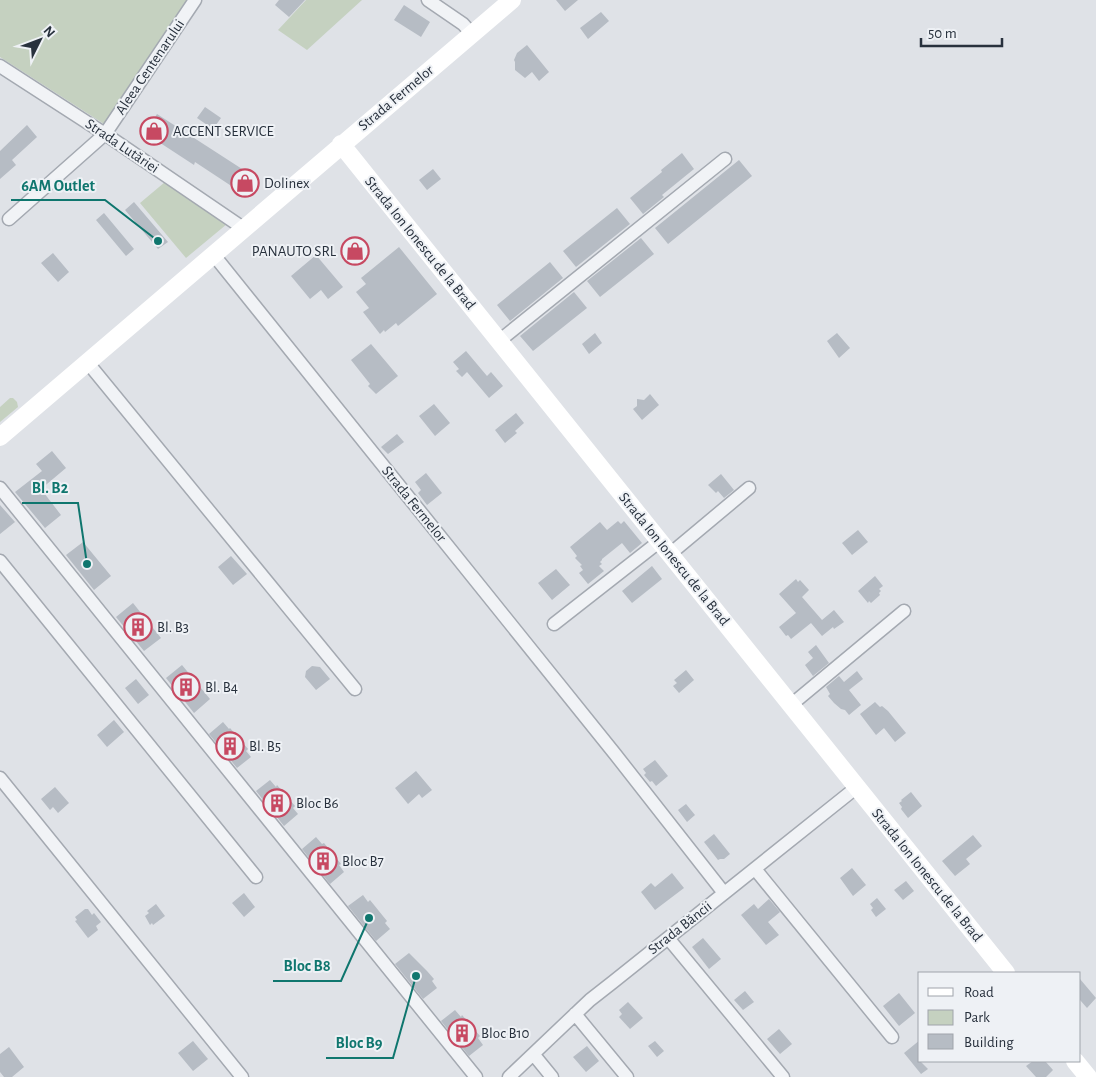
<svg xmlns="http://www.w3.org/2000/svg" width="1096" height="1077" font-family="'Alegreya Sans',sans-serif">
<style>
.green{fill:#c5d1c0}
.building{fill:#b6bcc4}
.lines{fill:none;stroke-linecap:round;stroke-linejoin:round}
.street-casing{stroke:#a4a9b1;stroke-width:15}
.street{stroke:#f1f3f6;stroke-width:12}
.secondary{stroke:#fff;stroke-width:18}
.labels{text-anchor:middle;dominant-baseline:central;stroke-width:4;stroke-linejoin:round;paint-order:stroke}
.street-label{font-size:15px;fill:#28313d;stroke:#eef1f5}
.poi-label{font-size:15px;fill:#28313d;stroke:#eef1f5;text-anchor:start}
.leader{fill:none;stroke:#0f766e;stroke-width:2}
.callout-dot{fill:#0f766e;stroke:#eef1f5;stroke-width:2}
.callout-label{font-size:16px;text-anchor:middle;font-weight:bold;fill:#0f766e;stroke:#eef1f5;stroke-width:4;stroke-linejoin:round;paint-order:stroke}
</style>
<rect width="100%" height="100%" fill="#dfe2e7"/>
<path class="green" d="M0,0H189L104,124L0,57Z
M306,0H362L307,50L278,30Z
M165,182L227,224L186,258L140,203Z
M10,398H13L17,402L18,407L0,422V407Z"/>
<path class="building" d="M279,0H305L289,17L275,5Z
M556,0H578L565,11Z
M404,5L430,22L421,37L394,20Z
M601,12L609,21L588,39L580,28Z
M527,45L549,72L539,81L532,72L525,78L515,70V62L514,60L517,53Z
M205,107L221,118L213,129L197,118Z
M157,114L256,178L245,195L195,162L194,165L145,133Z
M27,125L37,137L12,160L16,165L0,179V151Z
M682,153L694,169L662,195L664,197L643,214L630,198L662,172L661,170Z
M739,160L752,176L668,244L655,228Z
M433,169L441,179L427,190L419,180Z
M134,202L168,242L158,249L125,210Z
M617,208L630,224L576,267L563,251Z
M104,213L134,249L126,256L96,220Z
M641,238L654,254L600,297L587,281Z
M399,247L437,294L398,326L396,323L385,332L384,330L380,334L363,312L369,308L356,292L366,284L361,278Z
M53,253L69,272L58,282L41,263Z
M316,255L343,287L328,299L321,290L310,299L291,276Z
M550,262L563,278L510,321L497,305Z
M574,292L587,308L533,351L520,336Z
M595,333L602,343L589,354L582,344Z
M837,333L850,348L839,358L827,341Z
M371,344L398,376L376,394L368,386L370,384L351,360Z
M466,351L487,376L491,372L503,386L489,398L467,372L462,377L456,371L459,369L453,362Z
M650,394L659,405L642,420L633,409L637,406V399L644,400Z
M434,404L450,423L435,436L419,416Z
M516,413L524,423L515,431L517,433L505,443L495,430Z
M397,434L404,442L388,454L381,447Z
M52,451L66,468L41,489L61,515L45,528L15,492L42,471L36,464Z
M426,473L442,493L427,505L418,493L421,490L415,482Z
M721,474L734,490L724,498L718,491L716,493L708,485Z
M0,505L15,522L0,534Z
M618,521L621,524L624,521L642,543L630,553L622,543L602,559V560L600,562L602,564L599,566L604,571L588,584L579,573L583,570L580,566L582,565L575,558L577,556L570,547L600,522L607,530Z
M858,530L868,542L852,555L842,543Z
M83,542L111,576L94,590L66,555Z
M231,556L247,574L233,585L218,567Z
M652,566L662,579L632,603L622,591Z
M556,569L570,585L552,600L538,583Z
M875,576L883,586L879,589L881,591L879,593L880,595L871,603L869,601L868,603L858,591Z
M796,579L798,582L800,580L809,590L802,597L822,620L834,610L844,622L834,629L833,627L822,636L811,623L791,639L788,635L786,636L779,627L796,613L779,594Z
M133,603L161,638L144,651L116,617Z
M816,645L829,663L813,676L805,665L813,658L808,652Z
M182,665L210,699L194,713L166,678Z
M312,666L320,667L330,679L316,690L305,677L306,671Z
M686,670L694,680L679,693L673,686L677,683L674,680Z
M857,671L863,679L849,690L861,705L849,715L845,710L841,709L834,703L828,696L830,694L826,687L839,676L844,682Z
M136,679L149,695L138,704L125,688Z
M875,702L880,707L882,706L888,711L906,733L895,742L884,728L876,735L860,714Z
M114,720L124,732L107,747L97,735Z
M223,722L229,729L230,728L248,749L246,751L251,757L237,768L209,734Z
M655,760L668,776L656,786L652,781L650,782L644,775L646,773L643,769Z
M416,771L432,790L422,798L419,794L408,804L395,788Z
M270,780L276,787L277,785L295,806L293,808L298,814L284,826L256,791Z
M55,787L69,803L58,813L53,807L50,810L41,799Z
M911,792L922,806L908,818L901,809L902,807L899,803L902,801L901,800Z
M686,804L695,815L687,822L678,810Z
M714,834L730,854L724,859H720L718,860L704,842Z
M973,835L982,846L966,859L970,864L955,876L942,861Z
M316,837L322,844L324,843L341,864L339,865L344,872L330,884L302,849Z
M852,868L866,885L853,896L840,878Z
M672,873L684,888L655,910L641,892L651,883L655,887Z
M906,881L914,891L903,900L894,890Z
M244,893L255,907L244,917L232,903Z
M363,895L368,902L370,900L387,921L385,923L390,929L376,941L348,906Z
M877,898L886,909L876,917L871,910L873,908L870,904Z
M769,899L780,912L768,922L779,935L766,945L741,915L754,904L758,909Z
M156,904L165,916L153,925L152,923L150,925L145,916L149,913L147,911Z
M85,909H88L92,915L94,913L101,922L96,926L98,930L88,938L75,921L77,920L75,917Z
M703,938L721,959L709,969L692,947Z
M409,953L427,971L434,979L432,981L437,988L423,999L395,964Z
M1080,979L1096,998L1087,1008L1080,1000Z
M745,991L754,1002L743,1010L734,1000Z
M899,993L915,1013L899,1026L883,1006Z
M628,1002L643,1018L630,1029L619,1017L622,1014L619,1010Z
M455,1010L461,1017L462,1015L480,1036L478,1038L483,1045L469,1056L441,1021Z
M779,1029L792,1044L780,1054L767,1039Z
M920,1040V1061L928,1069L921,1074L904,1053Z
M193,1041L208,1059L193,1071L178,1053Z
M655,1041L664,1051L657,1057L648,1046Z
M587,1046L599,1061L586,1072L573,1057Z
M9,1047L24,1067L12,1077H4L0,1072V1054Z
M1033,1061H1045L1053,1070L1046,1077H1036L1026,1066Z"/>
<g class="lines">
<g class="street-casing">
<path id="street" d="M428,0L463,24L472,34
M0,66L105,134L243,228
M9,219L105,134L195,0
M213,254L615,754L724,893
M499,341L725,159
M88,363L355,689
M0,488L476,1077
M670,554L749,488
M0,561L256,877
M554,624L660,541
M791,705L904,611
M0,778L242,1077
M755,869L892,1037
M668,938L783,1077
M575,1014L627,1077
M534,1055L552,1077
M509,1077L590,1000L613,982L857,787"/>
</g>
<use href="#street" class="street"/>
<path class="secondary" d="M341,144L1006,973
M0,437L512,0
M1075,1061L1088,1077"/>
</g>
<defs>
<g id="shop-ring" transform="scale(1.4375)"><circle r="9.5" fill="#eef1f5" stroke="#c74962" stroke-width="1.5"/><path d="M-5-2.5h2.3a2.7 3.5 0 0 1 5.4 0H5L5.5 6h-11ZM-1.5-2.5h3a1.5 2.3 0 0 0-3 0Z" fill="#c74962"/></g>
<g id="building-ring" transform="scale(1.4375)"><circle r="9.5" fill="#eef1f5" stroke="#c74962" stroke-width="1.5"/><path d="M-4-6H4V6H1V3H-1V6H-4ZM-2.5-4.3h1.7v1.8h-1.7ZM.8-4.3h1.7v1.8H.8ZM-2.5-1h1.7V.8h-1.7ZM.8-1h1.7V.8H.8Z" fill="#c74962"/></g>
</defs>
<g fill-rule="evenodd">
<use href="#shop-ring" x="154" y="131"/>
<use href="#shop-ring" x="245" y="183"/>
<use href="#shop-ring" x="355" y="251"/>
<use href="#building-ring" x="138" y="627"/>
<use href="#building-ring" x="186" y="687"/>
<use href="#building-ring" x="230" y="746"/>
<use href="#building-ring" x="277" y="803"/>
<use href="#building-ring" x="323" y="861"/>
<use href="#building-ring" x="462" y="1033"/>
</g>
<g class="labels">
<g class="street-label">
<text transform="translate(150 67) rotate(-56)">Aleea Centenarului</text>
<text transform="translate(396 98) rotate(-40)">Strada Fermelor</text>
<text transform="translate(122 146) rotate(34)">Strada Lutăriei</text>
<text transform="translate(420 243) rotate(51)">Strada Ion Ionescu de la Brad</text>
<text transform="translate(414 504) rotate(51)">Strada Fermelor</text>
<text transform="translate(674 559) rotate(51)">Strada Ion Ionescu de la Brad</text>
<text transform="translate(927 875) rotate(51)">Strada Ion Ionescu de la Brad</text>
<text transform="translate(680 928) rotate(-38)">Strada Băncii</text>
</g>
<g class="poi-label">
<text x="173" y="131">ACCENT SERVICE</text>
<text x="264" y="183">Dolinex</text>
<text x="336" y="251" text-anchor="end">PANAUTO SRL</text>
<text x="157" y="627">Bl. B3</text>
<text x="205" y="687">Bl. B4</text>
<text x="249" y="746">Bl. B5</text>
<text x="296" y="803">Bloc B6</text>
<text x="342" y="861">Bloc B7</text>
<text x="481" y="1033">Bloc B10</text>
</g>
</g>
<path class="leader" d="M158 241L105 200H11M87 564L78 503H22M369 918L341 981H273M416 976L393 1058H326"/>
<g class="callout-dot">
<circle cx="158" cy="241" r="5"/>
<circle cx="87" cy="564" r="5"/>
<circle cx="369" cy="918" r="5"/>
<circle cx="416" cy="976" r="5"/>
</g>
<g class="callout-label">
<text x="58" y="191">6AM Outlet</text>
<text x="50" y="493">Bl. B2</text>
<text x="307" y="971">Bloc B8</text>
<text x="359" y="1048">Bloc B9</text>
</g>
<rect x="918" y="972" width="162" height="90" fill="#eef1f5" stroke="#9fa4ab"/>
<rect x="928" y="988" width="25" height="8" fill="#ffffff" stroke="#9fa4ab"/>
<text x="964" y="997" font-size="15" fill="#28313d">Road</text>
<rect x="928" y="1010" width="25" height="15" fill="#c5d1c0" stroke="#9fa4ab"/>
<text x="964" y="1022" font-size="15" fill="#28313d">Park</text>
<rect x="928" y="1034" width="25" height="15" fill="#b6bcc4" stroke="#9fa4ab"/>
<text x="964" y="1047" font-size="15" fill="#28313d">Building</text>
<g transform="translate(40 40) rotate(48)" stroke="#eef1f5" stroke-width="4" paint-order="stroke">
<path d="M0-4L9 19L0 12L-9 19Z" fill="#28313d"/>
<text y="-8" font-size="14" font-weight="bold" text-anchor="middle" fill="#28313d">N</text>
</g>
<path d="M921 38v8h81v-8" fill="none" stroke="#28313d" stroke-width="2.5"/>
<text x="928" y="38" font-size="15" fill="#28313d" stroke="#eef1f5" stroke-width="4" paint-order="stroke">50 m</text>
</svg>
